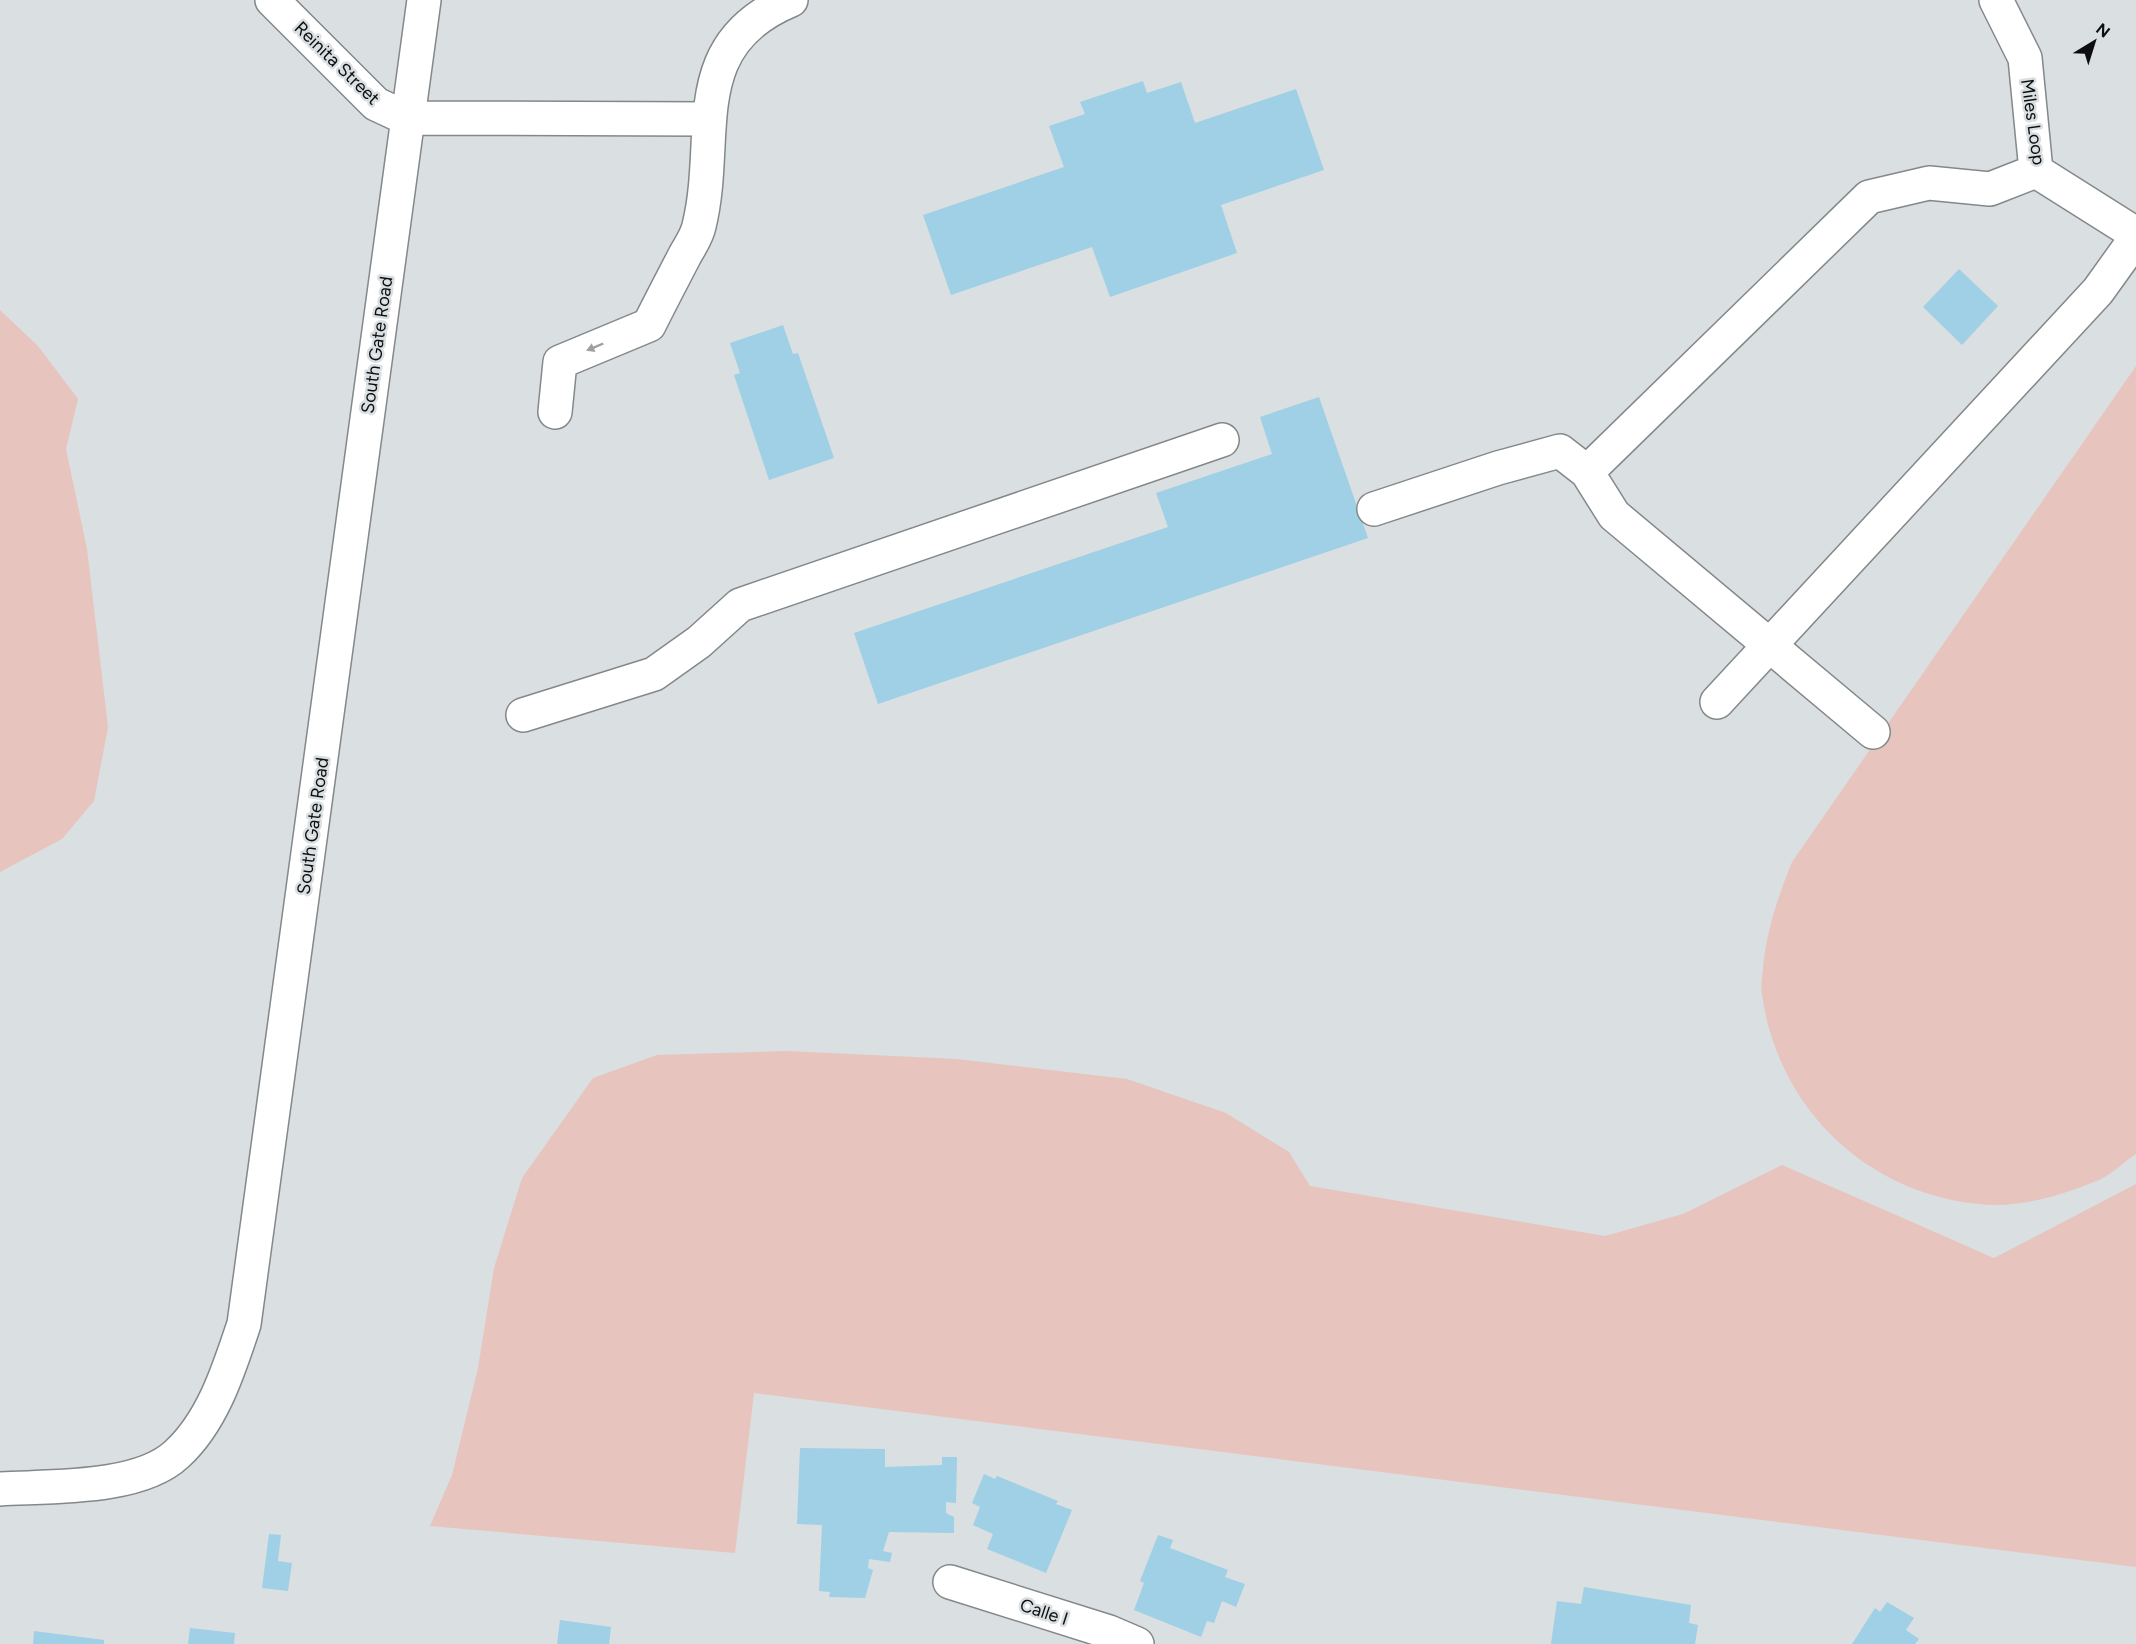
<svg xmlns="http://www.w3.org/2000/svg" width="2136" height="1644" font-family="Figtree,sans-serif">
<style>
.green{fill:#e8c4be}
.building{fill:#9fd0e6}
.lines{fill:none;stroke-linecap:round;stroke-linejoin:round}
.minor-casing{stroke:#83888a;stroke-width:36}
.minor{stroke:#fff;stroke-width:33}
.oneway{fill:#9e9f9f}
.labels{text-anchor:middle;dominant-baseline:central;stroke-width:5;stroke-linejoin:round;paint-order:stroke}
.street-label{font-size:18px;fill:#0d0e0f;stroke:#dadfe1}
</style>
<rect width="100%" height="100%" fill="#dadfe1"/>
<path class="green" d="M0,310L38,346L78,399L66,449L87,549L108,727L94,801L62,839L0,872Z
M2136,366V1154C2124,1162 2112,1174 2099,1180C2067,1193 2028,1206 1993,1205C1873,1200 1778,1112 1762,994C1760,985 1763,975 1763,967C1767,929 1778,897 1792,862Z
M787,1051L957,1059L1127,1079L1226,1113L1289,1152L1310,1186L1605,1236L1683,1214L1782,1165L1994,1258L2136,1184V1567L754,1393L735,1553L430,1526L452,1475L478,1368L494,1268L522,1178L593,1078L657,1055Z"/>
<path class="building" d="M1143,81L1147,93L1181,82L1195,123L1296,89L1324,170L1221,205L1237,253L1110,297L1092,247L951,295L923,215L1064,167L1049,126L1085,114L1080,102Z
M1959,269L1998,306L1962,345L1923,307Z
M783,325L793,354L798,353L834,458L769,480L734,375L740,373L730,343Z
M1319,397L1368,538L878,704L854,633L1168,527L1156,493L1272,454L1260,417Z
M800,1448L885,1449V1467L942,1465V1457H957L956,1503L946,1502V1513L954,1517V1533L889,1532L883,1551L892,1553L890,1562L869,1559L868,1568L873,1570L865,1598L829,1597L830,1592L819,1591L822,1525L797,1524Z
M984,1474L995,1479L997,1476L1058,1501L1056,1504L1072,1510L1046,1573L987,1549L993,1534L973,1525L980,1507L972,1503Z
M269,1534L281,1535L278,1561L292,1563L288,1591L262,1588Z
M1158,1535L1173,1540L1170,1548L1228,1570L1225,1577L1245,1584L1236,1607L1222,1601L1214,1623L1207,1621L1201,1637L1134,1610L1144,1583L1140,1581Z
M1584,1587L1691,1605L1689,1623L1698,1625L1695,1644H1551L1557,1601L1581,1604Z
M1887,1602L1914,1618L1906,1630L1919,1639L1915,1644H1852L1875,1608L1880,1612Z
M560,1620L611,1627L609,1644H557Z
M190,1628L235,1633L234,1644H188Z
M34,1631L104,1640V1644H33Z"/>
<g class="lines">
<g class="minor-casing">
<path id="minor" d="M272,0L376,104L406,118L707,119
M1996,0L2025,58L2036,171L2136,234
M555,412L560,362L649,325C661,301 673,278 685,255C690,246 697,236 699,226C721,137 682,45 791,0
M1587,472L1869,197L1929,183L1990,189L2036,171
M1374,509L1498,468L1560,451L1587,472L1614,515L1873,732
M1717,702L2098,291L2136,238
M523,715L654,674L699,642L740,605L1222,440
M0,1489C50,1486 139,1490 177,1454C213,1421 229,1369 244,1324L424,0
M950,1582L1109,1632L1137,1644"/>
</g>
<use href="#minor" class="minor"/>
</g>
<defs><path id="oneway-solid" d="M-6-.8H1V-3.2L6.5 0L1 3.2V.8H-6Z" transform="scale(1.5)"/></defs>
<use class="oneway" href="#oneway-solid" transform="translate(595 347) rotate(157)"/>
<g class="labels">
<g class="street-label">
<text transform="translate(337 63) rotate(44)">Reinita Street</text>
<text transform="translate(2033 122) rotate(82)">Miles Loop</text>
<text transform="translate(377 345) rotate(-82)">South Gate Road</text>
<text transform="translate(313 826) rotate(-82)">South Gate Road</text>
<text transform="translate(1044 1612) rotate(18)">Calle I</text>
</g>
</g>
<g transform="translate(2094 42) rotate(38)" stroke="#dadfe1" stroke-width="4.5" paint-order="stroke">
<path d="M0-4.5L10 22L0 15L-10 22Z" fill="#0d0e0f"/>
<text y="-9" font-size="16" font-weight="bold" text-anchor="middle" fill="#0d0e0f">N</text>
</g>
</svg>
